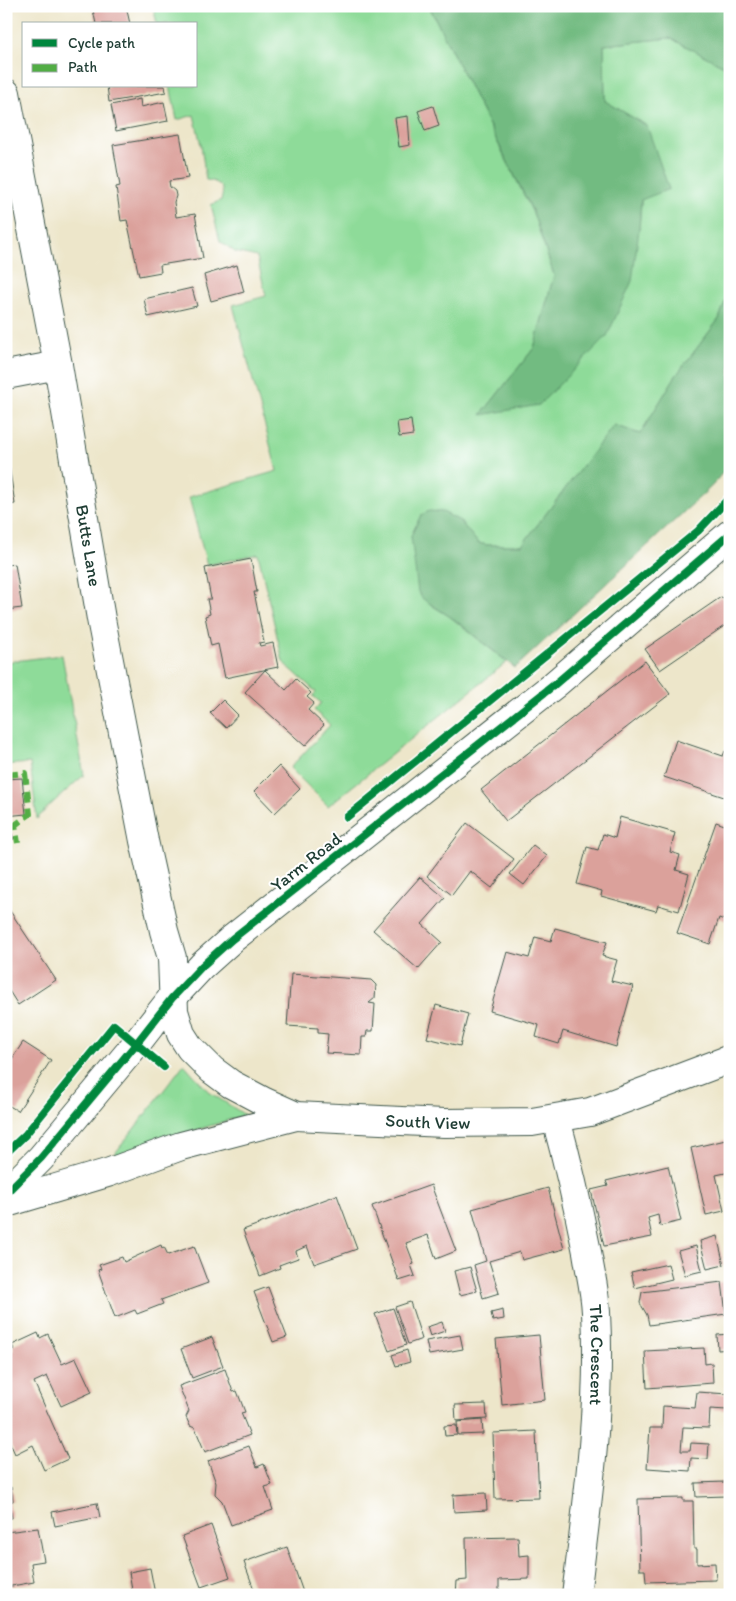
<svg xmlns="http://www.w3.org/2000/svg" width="736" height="1601" font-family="Itim,sans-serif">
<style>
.green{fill:#8edb99;stroke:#568c66}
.forest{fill:#72bb81;stroke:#487c5a}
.building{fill:#dba19b}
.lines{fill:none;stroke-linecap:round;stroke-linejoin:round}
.minor-casing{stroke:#3e564a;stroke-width:30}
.major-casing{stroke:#3e564a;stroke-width:30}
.minor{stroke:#fff;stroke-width:28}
.major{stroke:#fff;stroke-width:28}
.quiet{stroke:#52ad45;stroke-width:6;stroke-dasharray:12 6;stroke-linecap:butt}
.cycleway-casing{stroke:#fff;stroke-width:11}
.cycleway{stroke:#00873e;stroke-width:8}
.labels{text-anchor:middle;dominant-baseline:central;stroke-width:4;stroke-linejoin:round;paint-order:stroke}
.street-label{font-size:18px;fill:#1f3d34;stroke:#fff}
</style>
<rect width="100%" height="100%" fill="#fff"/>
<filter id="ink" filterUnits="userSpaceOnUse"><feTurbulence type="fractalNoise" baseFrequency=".02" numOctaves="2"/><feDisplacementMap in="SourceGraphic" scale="10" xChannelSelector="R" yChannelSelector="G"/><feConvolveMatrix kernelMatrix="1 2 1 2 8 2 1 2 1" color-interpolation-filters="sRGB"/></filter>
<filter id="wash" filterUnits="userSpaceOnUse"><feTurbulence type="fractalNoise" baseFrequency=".0096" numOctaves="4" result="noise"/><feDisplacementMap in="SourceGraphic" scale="20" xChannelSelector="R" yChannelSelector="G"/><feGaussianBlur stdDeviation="1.12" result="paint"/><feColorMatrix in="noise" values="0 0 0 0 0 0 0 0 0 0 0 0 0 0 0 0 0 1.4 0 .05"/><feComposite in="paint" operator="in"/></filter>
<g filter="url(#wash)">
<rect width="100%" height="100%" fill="#ede6ca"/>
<path class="green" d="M153,6H429L533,213L554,275L534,348L481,415L639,229L647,126L605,101L604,45L670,38L724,66L730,86V288L719,319L675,377L640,434L614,425L522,545H487L478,543L460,521L421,515L411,536L431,605L449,616L507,662L328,806L290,768L330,725L314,710L321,703L313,696L316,692L283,662L258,554L207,565L189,497L277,471L233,305L266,296L257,257L235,252L220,241L211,205L221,200C226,187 218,181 206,180L201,145L194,115L177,120L170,86H196V24H157Z
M62,655L84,775L47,808L37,819L30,763L6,765V662Z
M184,1064L209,1092L245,1115L113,1156Z"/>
<path class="forest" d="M429,6H730V86L724,66L670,38L604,45L605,101L647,126L669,189L641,200L639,229L632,281L607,336L539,405L481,415L534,348L554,275L533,212Z
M730,288V463L712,486L515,668L455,620L423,599L418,592L411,536L421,515L429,511L443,512L460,521L478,543L487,545H522L614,425L640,434L675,377L719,319Z"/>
<g id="blocks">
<path class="building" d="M115,6H126L130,24H96L93,10Z
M107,86H165L166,92L109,102Z
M140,99L141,107L164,102L168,121L116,131L111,105Z
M433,106L439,126L425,131L418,111Z
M408,116L410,145L399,147L395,118Z
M180,134L188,178L169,181L170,187L175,191L176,196L174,202L176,217L195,214L203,258L160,265L161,272L139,276L127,220L121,221L116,187L120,186L113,145Z
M237,265L244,292L211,301L204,275Z
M192,288L197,306L148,317L144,299Z
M411,420L413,435L399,437L397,422Z
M6,465H9L15,504L9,505L11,520L6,521Z
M251,559L257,592H254L264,642L259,643L260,646L273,643L278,667L225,678L218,644L211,646L205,616L210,614L207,599H211L205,568Z
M15,564L22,608L6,610V565Z
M721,597L730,601V622L660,670L645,649Z
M645,661L670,694L506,821L481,790Z
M265,670L286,690L296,679L311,693L307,697L314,703L308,710L324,725L305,746L245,692Z
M223,700L238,715L226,728L210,713Z
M676,740L723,756L725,751L730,753V799L664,777Z
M279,766L300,789L275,813L254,791Z
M22,778L26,814L6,816V779Z
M620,817L675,833L670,852L680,855L676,870L689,874L679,911L658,905L656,911L601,896L602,891L577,884L587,847L598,850L603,834L615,838Z
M6,820L14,839L6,840Z
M716,822L730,827V922L719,918L710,944L677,933Z
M467,823L514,859L492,888L470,871L452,895L427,876Z
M533,845L547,856L524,885L510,874Z
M420,877L445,898L422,924L442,942L418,969L373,930Z
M6,905L56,980L18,1005L6,986Z
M555,928L607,942L602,956L617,960L611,981L633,986L616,1047L563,1031L559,1044L536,1037L539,1025L490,1011L507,952L529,958L535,937L551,941Z
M291,974L371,980L376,985L375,998L369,1003L375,1004L373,1031H367L366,1037H362L361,1055L326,1053L328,1034L318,1033V1028L287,1026Z
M436,1005L468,1014L460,1046L427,1038Z
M23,1042L51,1060L18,1111L6,1104V1068Z
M730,1139V1172L716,1175L724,1211L706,1215L691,1148Z
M668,1166L681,1221L660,1226L658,1215L648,1218L652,1237L604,1246L591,1190L608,1186L606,1181Z
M431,1185L456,1251L436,1259L428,1235L406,1243L414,1264L411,1265L415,1276L399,1281L372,1206Z
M548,1188L564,1249L522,1260L520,1252L489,1261L499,1293L483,1298L474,1265L486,1261L472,1209Z
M337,1195L357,1249L314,1264L307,1246L296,1251L298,1258L279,1265L280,1268L260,1276L243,1230Z
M717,1236L724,1265L707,1269L700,1241Z
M161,1245L162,1248L164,1247L168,1255L194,1246L208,1283L161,1300L163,1304L137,1314L135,1310L115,1318L98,1270L101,1269L99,1265L122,1257L124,1262Z
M696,1246L702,1271L685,1275L678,1251Z
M668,1264L672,1279L635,1288L631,1272Z
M470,1267L477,1291L460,1295L454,1271Z
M722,1282L726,1314L649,1325L647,1315L640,1303L642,1292Z
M268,1287L287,1337L273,1342L254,1292Z
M410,1302L422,1339L408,1344L395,1307Z
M393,1308L406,1345L389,1351L375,1314Z
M503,1310L504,1319L493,1321L491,1313Z
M442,1322L445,1331L430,1336L427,1327Z
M38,1333L40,1338L48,1334L62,1364L76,1358L92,1392L61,1406L47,1376L34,1382L68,1459L44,1470L33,1445L15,1454L6,1434V1353L14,1349L12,1345Z
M730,1334V1349L718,1350L717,1335Z
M460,1335L463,1349L429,1355L426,1341Z
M539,1335L545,1400L502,1405L496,1339Z
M212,1337L223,1366L192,1378L181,1349Z
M704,1348L705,1364L712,1363L713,1383L647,1388L645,1351Z
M407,1350L410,1362L396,1366L392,1355Z
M225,1369L233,1392L237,1391L245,1412L241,1413L250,1435L205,1452L195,1428L190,1426L186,1417L189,1411L179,1386Z
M697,1392L729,1394L727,1410L710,1409L709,1428L683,1427L681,1451H690L691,1443L709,1444L708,1459L691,1458L690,1471L647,1468L650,1428H662L663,1406L695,1408Z
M486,1404L487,1419L456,1421L455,1405Z
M482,1420L483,1434L458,1435L457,1422Z
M456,1425L457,1435L445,1436L444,1426Z
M536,1431L539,1498L495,1499L493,1433Z
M249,1446L257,1467L264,1464L272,1485L265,1487L273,1510L231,1525L222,1501L215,1494L216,1483L208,1461Z
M726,1482V1496L696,1497L695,1483Z
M11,1487L13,1501L9,1502L12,1518L6,1519V1488Z
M486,1493L487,1510L454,1512L453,1495Z
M683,1498V1501H693L694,1549H697V1564L715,1563L716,1580L646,1582L645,1570H640L638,1499Z
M97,1503L100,1517L55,1526L52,1512Z
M211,1525L230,1577L201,1587L182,1536Z
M38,1528L44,1561L31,1563L34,1582L6,1587V1532Z
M518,1537L519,1556L529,1555V1579L499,1580V1595H456L457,1581L467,1580L466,1538Z
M287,1547L304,1595H256L244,1562Z
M150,1568L155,1594L133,1595L129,1572Z
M678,1591V1595H633V1592Z"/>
</g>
</g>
<g filter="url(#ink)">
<use href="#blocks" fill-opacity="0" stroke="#3e564a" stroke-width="1"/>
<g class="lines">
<g class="minor-casing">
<g id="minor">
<path id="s1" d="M6,93L58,365L101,619L144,841L164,931L172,958L174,1011L181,1034L190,1048L212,1070L231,1084L265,1102L296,1116L444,1123L532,1122L590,1112L730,1059"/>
<path d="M6,375L58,365"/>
<path id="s2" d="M556,1119C568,1163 578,1207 587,1252C590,1272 595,1291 596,1312C601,1408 588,1499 576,1595"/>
<path d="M6,1203L110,1172L181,1146L296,1116"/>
</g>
</g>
<g class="major-casing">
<path id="major" d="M6,1193L41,1158L136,1044L172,998L202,966L232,939L554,685L730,534"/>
</g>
<use href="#minor" class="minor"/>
<use href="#major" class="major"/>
<path class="quiet" d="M6,775L25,773L30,814L15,825L18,843"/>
<g class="cycleway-casing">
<path id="cycleway" d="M347,817L698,531L730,497
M6,1153L25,1135L114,1025L164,1067
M6,1193L41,1158L136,1044L172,998L202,966L232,939L554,685L730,534"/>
</g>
<use href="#cycleway" class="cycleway"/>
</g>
</g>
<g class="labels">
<g class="street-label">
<text stroke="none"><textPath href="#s1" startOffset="460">Butts Lane</textPath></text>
<text transform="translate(306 862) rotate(-38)">Yarm Road</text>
<text stroke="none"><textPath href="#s1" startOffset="1234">South View</textPath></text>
<text stroke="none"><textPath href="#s2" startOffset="240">The Crescent</textPath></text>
</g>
</g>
<rect width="736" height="1601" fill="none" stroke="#fff" stroke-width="25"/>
<rect x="22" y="22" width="175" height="65" fill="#ffffff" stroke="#a5b1ae"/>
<rect x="32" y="39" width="25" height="8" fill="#00873e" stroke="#a5b1ae"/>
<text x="68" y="48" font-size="15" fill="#1f3d34">Cycle path</text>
<rect x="32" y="64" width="25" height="8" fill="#52ad45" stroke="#a5b1ae"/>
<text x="68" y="72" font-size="15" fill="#1f3d34">Path</text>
</svg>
